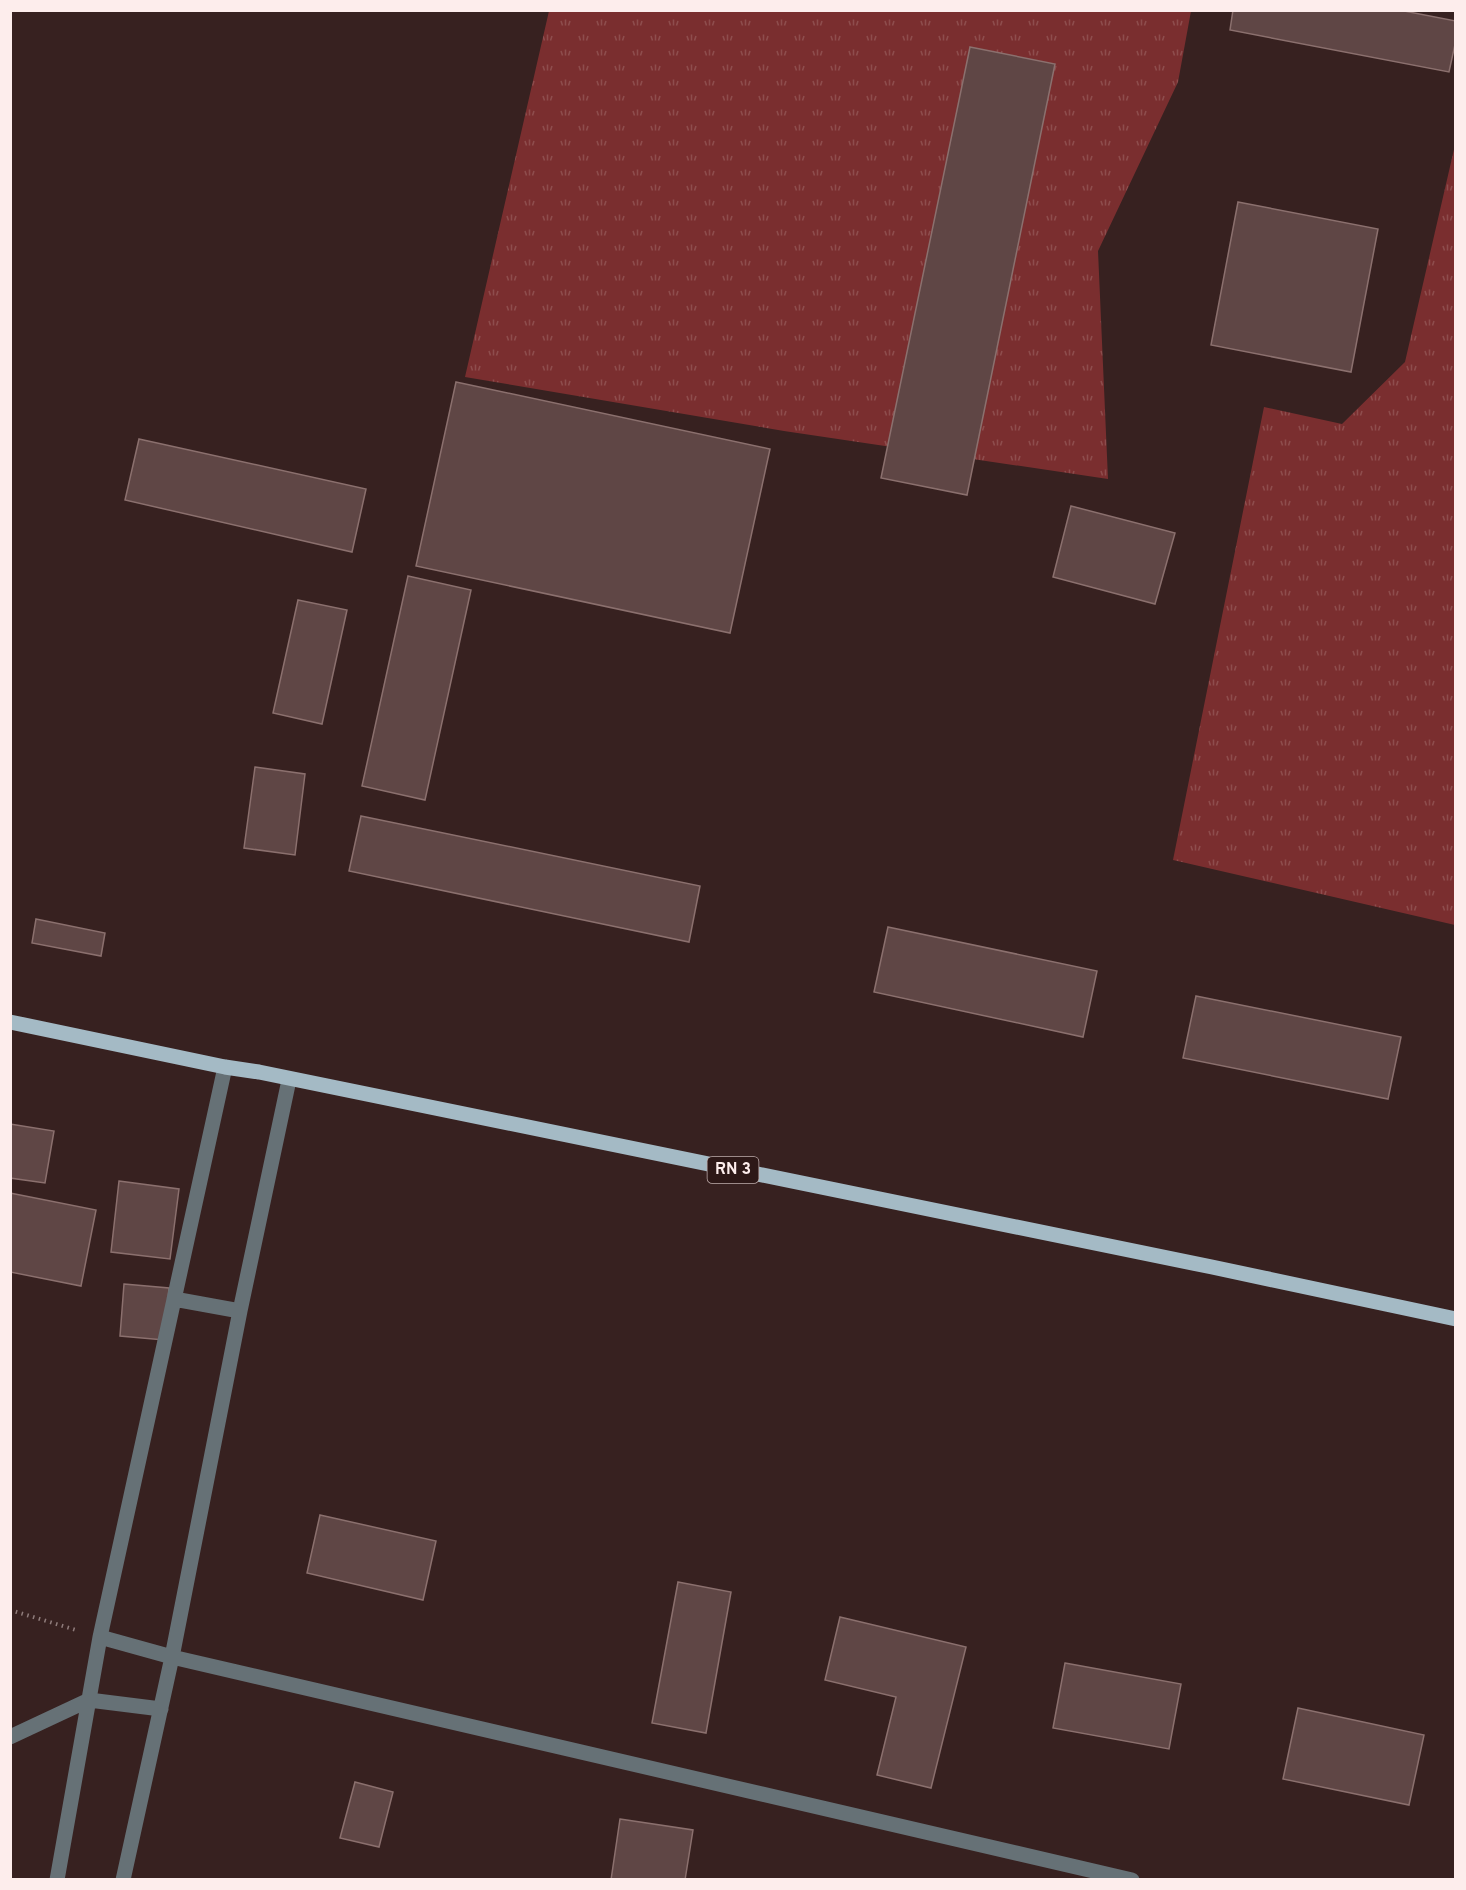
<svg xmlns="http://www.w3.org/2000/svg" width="1466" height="1890" font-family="Overpass,sans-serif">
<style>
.grass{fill:url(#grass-tufts)}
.building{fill:#5f4645;stroke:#8b706e;stroke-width:1.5}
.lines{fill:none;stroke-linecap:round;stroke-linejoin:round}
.path{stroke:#8f7c7b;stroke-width:4;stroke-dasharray:1.5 4.5;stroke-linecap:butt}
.minor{stroke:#667176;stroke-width:15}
.primary{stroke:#a4bac5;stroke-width:15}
.labels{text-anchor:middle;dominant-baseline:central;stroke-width:4.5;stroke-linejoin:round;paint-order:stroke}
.shield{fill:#2d1817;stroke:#bfadac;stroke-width:1.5}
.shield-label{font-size:16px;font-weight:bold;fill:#fdedec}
</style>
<defs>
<pattern id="grass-tufts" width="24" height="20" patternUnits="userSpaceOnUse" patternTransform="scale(1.5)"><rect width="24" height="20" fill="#7a2e2f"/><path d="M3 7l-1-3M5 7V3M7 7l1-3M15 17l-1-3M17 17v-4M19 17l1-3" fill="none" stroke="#8e4d4d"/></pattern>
</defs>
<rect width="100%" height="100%" fill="#372120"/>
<path class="grass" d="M549,11H1191L1178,82L1098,251L1108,479L784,431L465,377Z
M1455,145V925L1173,860L1264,407L1342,424L1405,362Z"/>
<path class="building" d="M1233,10H1399L1456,21V40L1449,72L1230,30Z
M970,47L1055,64L967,495L881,478Z
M1238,202L1378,229L1351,372L1211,345Z
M456,382L770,449L730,633L416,566Z
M139,439L366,489L352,552L125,500Z
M1071,506L1175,533L1155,604L1053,577Z
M408,576L471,590L425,800L362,786Z
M298,600L347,610L322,724L273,713Z
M255,767L305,774L295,855L244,848Z
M361,816L700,886L689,942L349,871Z
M36,919L105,933L101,956L32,943Z
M888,927L1097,971L1083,1037L874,992Z
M1196,996L1401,1037L1388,1099L1183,1058Z
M10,1124L54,1131L45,1183L10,1178Z
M119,1181L179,1189L170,1259L111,1252Z
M10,1193L96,1210L81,1286L10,1272Z
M124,1284L169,1288L164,1340L120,1336Z
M320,1515L436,1541L423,1600L307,1573Z
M678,1582L731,1592L706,1733L652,1723Z
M840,1617L966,1647L931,1788L877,1775L896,1697L825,1680Z
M1065,1663L1181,1684L1169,1749L1053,1728Z
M1298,1708L1424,1735L1409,1805L1283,1779Z
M355,1782L393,1792L379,1847L340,1838Z
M620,1819L693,1830L685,1880H611Z"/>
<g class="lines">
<path class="path" d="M10,1610L76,1630"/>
<path class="minor" d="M174,1299L240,1311
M100,1637L172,1657L1132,1880
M10,1737L89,1700L161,1709
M57,1880L100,1637L225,1067
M123,1880L172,1657L240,1311L289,1080"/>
<path class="primary" d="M10,1022L225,1067L259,1072L1212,1267L1456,1319"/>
</g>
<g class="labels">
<rect class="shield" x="707.5" y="1157" width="51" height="26" rx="4.5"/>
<g class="shield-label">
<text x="733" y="1170">RN 3</text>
</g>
</g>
<rect width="1466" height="1890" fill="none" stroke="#fdedec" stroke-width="24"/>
</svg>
